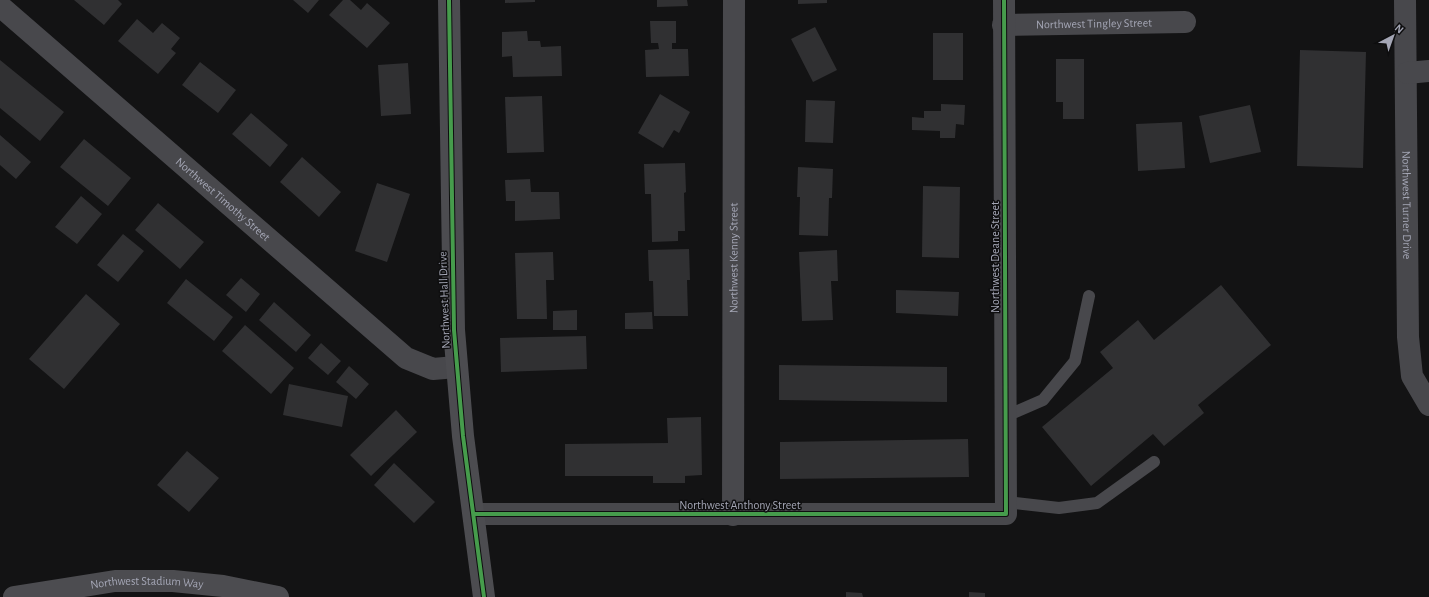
<svg xmlns="http://www.w3.org/2000/svg" width="1429" height="597" font-family="'Alegreya Sans',sans-serif">
<style>
.building{fill:#303032}
.lines{fill:none;stroke-linecap:round;stroke-linejoin:round}
.lane{stroke:#48484c;stroke-width:12}
.street{stroke:#48484c;stroke-width:22}
.secondary{stroke:#4c4c50;stroke-width:22}
.cycleway-casing{stroke:#0e0e0f;stroke-width:6}
.cycleway{stroke:#469c4c;stroke-width:4}
.labels{text-anchor:middle;dominant-baseline:central;stroke-width:3;stroke-linejoin:round;paint-order:stroke}
.street-label{font-size:12px;fill:#a4a6b5;stroke:#0e0e0f}
</style>
<rect width="100%" height="100%" fill="#131314"/>
<path class="building" d="M74,0H118L122,4L104,25Z
M293,0H319L308,13Z
M343,0H350L361,10L367,3L390,23L367,48L329,15Z
M505,0H535V2L505,3Z
M657,0H687L688,6L657,7Z
M798,0H827V3L798,4Z
M137,19L153,33L162,23L180,38L171,49L176,53L158,74L118,41Z
M650,21H676V43H672V49H688L689,76L646,77L645,50L659,49L658,43H651Z
M815,27L837,70L813,82L791,39Z
M527,31L528,41H540L541,47L561,46L562,76L513,77L512,56L502,57V32Z
M933,33H963V80H933Z
M1300,50L1366,52L1363,168L1297,166Z
M1056,59H1084V119H1063V102H1056Z
M0,60L64,112L40,141L0,108Z
M200,62L236,90L218,113L182,85Z
M408,63L411,114L381,116L378,65Z
M660,94L690,112L679,133L674,130L663,148L638,133Z
M542,96L544,152L507,153L505,97Z
M806,100L835,101L833,143L805,142Z
M941,104L965,105L964,125L956,124L955,138H940V131L912,130V117L924,118V111H941Z
M1250,105L1261,152L1210,163L1199,116Z
M251,113L288,145L270,167L232,134Z
M1182,122L1185,168L1138,171L1136,124Z
M0,135L31,162L16,179L0,165Z
M84,139L131,178L108,206L60,167Z
M302,157L341,192L319,217L280,182Z
M685,163L686,192L684,193L685,231H678V241L652,242L651,194H645L644,164Z
M798,167L833,169L832,198H829L828,236L799,235L800,197H797Z
M530,179L531,192H559L560,219L515,221V201H506L505,180Z
M377,183L410,194L387,262L355,251Z
M923,186L960,187L959,258L922,257Z
M81,196L102,214L77,244L55,227Z
M158,203L204,242L180,269L135,230Z
M123,234L144,251L118,282L97,265Z
M689,249L690,280H687L688,316H654L653,281H649L648,250Z
M837,250L838,281H831L833,320L802,321L799,252Z
M553,252L554,280H546L547,319H517L515,253Z
M241,278L260,294L246,312L226,295Z
M186,279L233,317L214,341L167,303Z
M1221,285L1271,345L1198,405L1204,413L1164,446L1153,434L1091,486L1042,427L1113,368L1100,352L1138,320L1154,340Z
M896,290L959,292L958,316L896,313Z
M86,294L120,324L64,389L29,359Z
M274,302L311,335L296,352L259,320Z
M577,310V330H553V311Z
M652,312L653,329H625V313Z
M245,325L294,368L271,394L222,351Z
M586,336L587,369L501,372L500,338Z
M321,343L341,361L328,375L308,358Z
M779,365L947,367V402L779,400Z
M349,366L369,384L356,399L336,382Z
M289,384L348,396L342,427L283,415Z
M396,410L417,432L371,476L350,455Z
M701,417L702,475L685,476V483H653V476H565V444L668,443L667,418Z
M968,439L969,477L780,479V442Z
M187,451L219,478L189,512L157,485Z
M394,463L435,502L414,523L374,485Z
M846,592L862,593L863,597H846Z
M969,592L985,593V597H969Z"/>
<g class="lines">
<path class="lane" d="M1006,416L1043,400L1075,361L1089,296
M1006,502L1059,508L1097,503L1154,462"/>
<g class="street">
<path id="s1" d="M1405,0L1408,337L1412,376L1429,405"/>
<path id="s2" d="M0,6L406,358L433,369L456,367"/>
<path id="s3" d="M1003,25L1185,22"/>
<path d="M1407,73L1429,71"/>
<path d="M474,514H1006L1004,0"/>
<path id="s4" d="M733,515L734,0"/>
</g>
<g class="secondary">
<path d="M449,0L454,330L463,436L484,597"/>
<path id="s5" d="M14,597L115,581H173L223,586L278,597"/>
</g>
<g class="cycleway-casing">
<path id="cycleway" d="M449,0L454,330L463,436L484,597
M474,514H1006L1004,0"/>
</g>
<use href="#cycleway" class="cycleway"/>
</g>
<g class="labels">
<g class="street-label">
<text stroke="none"><textPath href="#s3" startOffset="91">Northwest Tingley Street</textPath></text>
<text stroke="none"><textPath href="#s2" startOffset="295">Northwest Timothy Street</textPath></text>
<text stroke="none"><textPath href="#s1" startOffset="205">Northwest Turner Drive</textPath></text>
<text transform="translate(995 257) rotate(-90)">Northwest Deane Street</text>
<text stroke="none"><textPath href="#s4" startOffset="257">Northwest Kenny Street</textPath></text>
<text transform="translate(444 300) rotate(-92)">Northwest Hall Drive</text>
<text x="740" y="505">Northwest Anthony Street</text>
<text stroke="none"><textPath href="#s5" startOffset="134">Northwest Stadium Way</textPath></text>
</g>
</g>
<g transform="translate(1393 36) rotate(41)" stroke="#0e0e0f" stroke-width="3" paint-order="stroke">
<path d="M0-3L7 15L0 10L-7 15Z" fill="#a4a6b5"/>
<text y="-6" font-size="11" font-weight="bold" text-anchor="middle" fill="#a4a6b5">N</text>
</g>
</svg>
